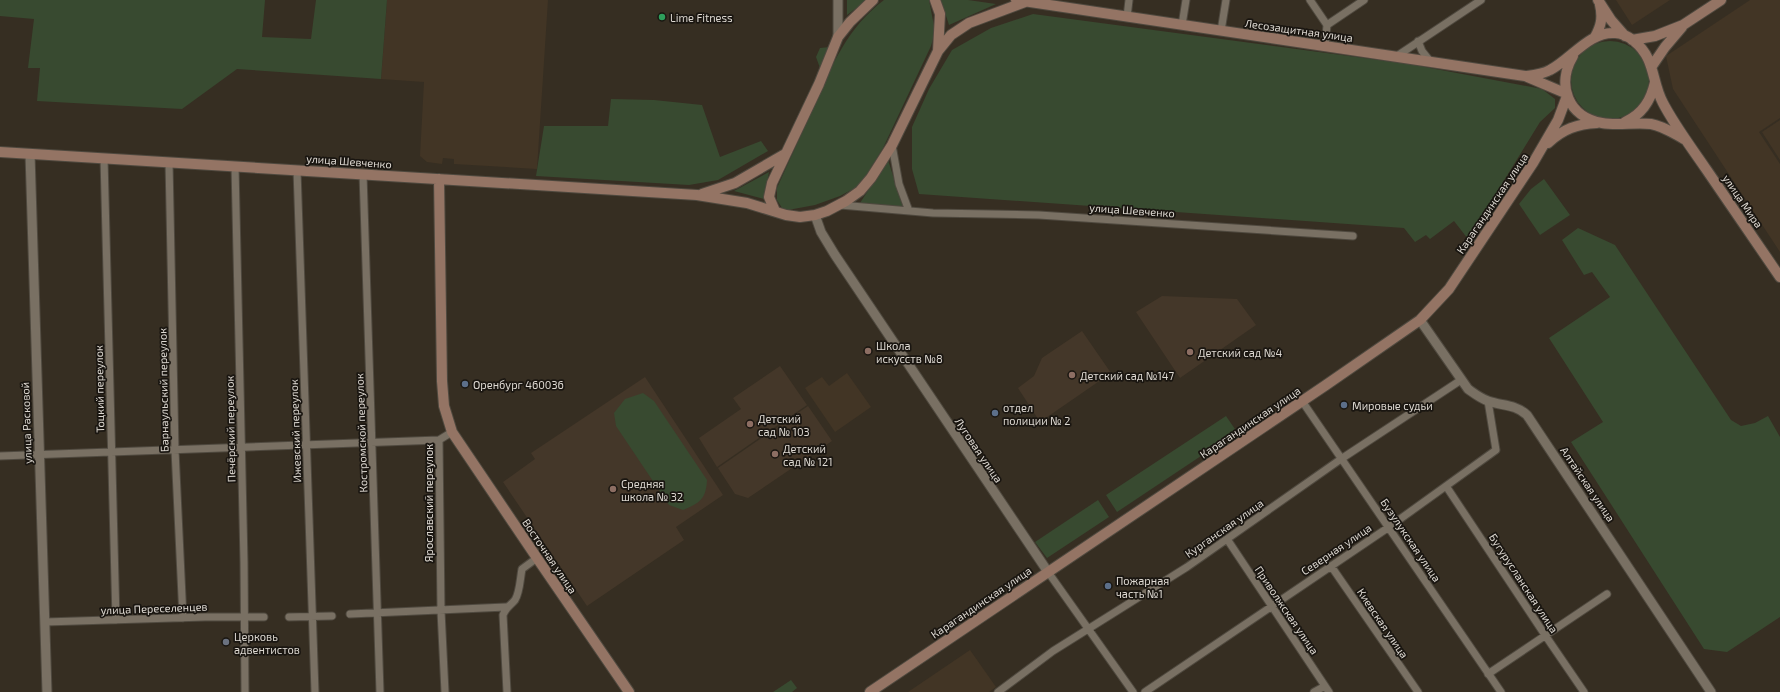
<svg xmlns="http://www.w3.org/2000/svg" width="1780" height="692" font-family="'Exo 2',sans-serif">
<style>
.built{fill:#423525}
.education{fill:#443729}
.green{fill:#384a30}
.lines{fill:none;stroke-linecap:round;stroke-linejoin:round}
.minor-casing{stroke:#4f493f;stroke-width:9}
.tertiary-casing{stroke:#4f493f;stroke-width:11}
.secondary-casing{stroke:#4f493f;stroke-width:12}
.minor{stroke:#797063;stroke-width:7}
.tertiary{stroke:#797063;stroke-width:9}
.secondary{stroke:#947464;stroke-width:10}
.leisure-dot{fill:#2e9e5b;stroke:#1a1611;stroke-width:1.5}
.education-dot{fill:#8d6e63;stroke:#1a1611;stroke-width:1.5}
.service-dot{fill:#5c6f8a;stroke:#1a1611;stroke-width:1.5}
.worship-dot{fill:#6b7280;stroke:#1a1611;stroke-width:1.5}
.labels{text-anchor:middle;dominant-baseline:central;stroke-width:3.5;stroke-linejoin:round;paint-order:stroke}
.poi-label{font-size:11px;fill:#ded9d2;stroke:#1a1611;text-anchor:start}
.street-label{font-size:11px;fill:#ded9d2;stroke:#1a1611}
</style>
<rect width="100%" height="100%" fill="#362e22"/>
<path class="built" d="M387,0H548L537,169L454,164V159L443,158L442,164L427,162L420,156L424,82L381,79Z
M1616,0H1670L1632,25Z
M1750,0H1780V118L1759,132L1780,164V252L1673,89L1666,56Z
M1780,120V160L1762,132Z
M847,373L871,407L835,432L805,388L822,377L829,386Z
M970,650L996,687L989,692H908Z"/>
<path class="education" d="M1162,296L1237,299L1256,325L1180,378L1136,312Z
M1082,331L1111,373L1040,422L1018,388L1034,376L1042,358Z
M780,366L807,405L717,467L699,438L741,409L733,398Z
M645,377L723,495L676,527L684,540L587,606L503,482L535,459L531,453Z
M808,406L832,441L748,498L735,494L718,468Z"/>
<path class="green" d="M0,0H265L262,37L311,39L316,0H387L381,79L237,69L182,109L37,101L40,68H28L34,19L0,16Z
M847,0H867L847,15Z
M884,0H929L935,31L931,46L883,148L865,177L855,188L840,196L815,205L788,210L782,208L777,200V188C789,161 802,133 814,106C832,65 847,28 884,0Z
M941,0H968L996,4L949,25Z
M1033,14L1409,64L1542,89L1555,99V108L1540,122L1468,239L1454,221L1430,239L1426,235L1415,242L1404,228L919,194L912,169V127L929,89L952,50L991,28Z
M1571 80a39 39 0 1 1 78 0a39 39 0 1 1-78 0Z
M830,47L820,68L816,57L820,48Z
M611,99L654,100L702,105L720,157L761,141L768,151L718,180L689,185L536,176L544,126H608Z
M888,160L903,207L860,203Z
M769,172L764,199L734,191Z
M1544,179L1570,215L1540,235L1519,204L1531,189Z
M1578,228L1615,245L1731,420L1741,426L1755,423L1768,416L1780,437V617L1727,652L1704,649L1571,442L1603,422L1549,338L1610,297L1592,272L1584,275L1562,240Z
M643,393L654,401L707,480C706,499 700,503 683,510L669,505L616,426L614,413L625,399Z
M1226,416L1237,432L1117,512L1106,495Z
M1098,500L1109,517L1047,558L1035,542Z
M791,680L797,688L792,692H773Z"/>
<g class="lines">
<g class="minor-casing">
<path id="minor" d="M1310,0L1327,25
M1127,17L1129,0
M1182,25L1186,0
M1221,31L1226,0
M1418,41L1422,51L1430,61
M1325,46L1327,25L1364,0
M1397,56L1481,0
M892,145L899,184L909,211
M104,158L116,620
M169,162L175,450L183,618
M235,166L244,562L245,692
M297,170L315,692
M363,174L380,692
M840,205L933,213L1039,215L1353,236
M1302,401L1501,692
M0,456L439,440
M1446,486L1545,635L1584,692
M1227,539L1329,692
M1331,566L1418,692
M1048,572L1133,692
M350,614L506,607
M289,617L332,616
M45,622L205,617H264
M1488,674L1607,594
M445,692L441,611L439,440L452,432
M507,692L503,615C506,607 510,606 515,600C520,592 520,579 522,569L537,558
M998,692L1053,651L1187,567L1341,459L1461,380
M1145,692L1389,527L1496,450L1488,401
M1314,692L1325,686"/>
</g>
<g class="tertiary-casing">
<path id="tertiary" d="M838,0V37
M30,154L47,692
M815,215L821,232L835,255L1048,572
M1420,320L1468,389C1475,394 1480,398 1488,401C1502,406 1515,404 1527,415L1711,692"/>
</g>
<g class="secondary-casing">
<path id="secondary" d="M1016,0L1525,76L1565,93
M1598,0L1611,20L1625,36
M1595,37C1601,26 1603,18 1600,5
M1632,40L1655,36L1683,25L1721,0
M938,51L951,35L969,23L1025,2
M1573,56C1556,85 1568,117 1602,123C1618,126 1634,122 1651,124C1663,126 1673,133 1684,139
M1652,66L1665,47L1682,27
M1527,76C1535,75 1543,74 1550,70C1571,59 1590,31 1615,33C1621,33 1629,37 1634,41C1656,59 1651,81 1663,103C1675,126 1691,147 1706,169C1731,205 1755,241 1780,277
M1625,122C1643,114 1651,100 1655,82
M1548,143C1563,129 1577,124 1597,123
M0,152L697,195L747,203L786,215L800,217L815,215L827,211L846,201L860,191L871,178L892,145L938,51L940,14L935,0
M439,179L442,381L444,406L452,432L537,558L629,692
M702,194L735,183L785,154
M775,211L769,197L772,183L819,84L838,37L850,22L873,0
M870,692L1326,385L1420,320L1449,289L1533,163L1558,120L1567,96"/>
</g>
<use href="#minor" class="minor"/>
<use href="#tertiary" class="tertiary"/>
<use href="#secondary" class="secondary"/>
</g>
<circle class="leisure-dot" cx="662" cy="17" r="4"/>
<g class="education-dot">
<circle cx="868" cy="351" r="4"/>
<circle cx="1190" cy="352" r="4"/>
<circle cx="1072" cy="375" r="4"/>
<circle cx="750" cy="424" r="4"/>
<circle cx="775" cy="454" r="4"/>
<circle cx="613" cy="489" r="4"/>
</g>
<g class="service-dot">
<circle cx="465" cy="384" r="4"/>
<circle cx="1344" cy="405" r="4"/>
<circle cx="995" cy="413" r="4"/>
<circle cx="1108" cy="586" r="4"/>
</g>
<circle class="worship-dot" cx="226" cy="642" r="4"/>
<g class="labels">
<g class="poi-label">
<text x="670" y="17">Lime Fitness</text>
<text x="876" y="345">Школа<tspan x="876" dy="13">искусств №8</tspan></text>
<text x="1198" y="352">Детский сад №4</text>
<text x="1080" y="375">Детский сад №147</text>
<text x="473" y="384">Оренбург 460036</text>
<text x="1352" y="405">Мировые судьи</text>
<text x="1003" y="407">отдел<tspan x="1003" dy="13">полиции № 2</tspan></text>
<text x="758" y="418">Детский<tspan x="758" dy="13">сад № 103</tspan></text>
<text x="783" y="448">Детский<tspan x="783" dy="13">сад № 121</tspan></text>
<text x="621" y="483">Средняя<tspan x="621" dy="13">школа № 32</tspan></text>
<text x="1116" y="580">Пожарная<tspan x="1116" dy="13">часть №1</tspan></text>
<text x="234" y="636">Церковь<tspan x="234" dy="13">адвентистов</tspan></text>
</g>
<g class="street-label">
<text transform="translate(1299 30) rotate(8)">Лесозащитная улица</text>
<text transform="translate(349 161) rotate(4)">улица Шевченко</text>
<text transform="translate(1743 201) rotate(56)">улица Мира</text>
<text transform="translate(1492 203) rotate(-56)">Карагандинская улица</text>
<text transform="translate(1132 210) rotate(4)">улица Шевченко</text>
<text transform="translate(99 389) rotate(-91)">Тоцкий переулок</text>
<text transform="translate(163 390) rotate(-91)">Барнаульский переулок</text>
<text transform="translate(1250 422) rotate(-34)">Карагандинская улица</text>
<text transform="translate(26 423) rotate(-92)">улица Расковой</text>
<text transform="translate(230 429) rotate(-91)">Печёрский переулок</text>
<text transform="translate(295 431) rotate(-92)">Ижевский переулок</text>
<text transform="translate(361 433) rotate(-92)">Костромской переулок</text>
<text transform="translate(979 450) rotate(56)">Луговая улица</text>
<text transform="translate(1588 484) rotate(56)">Алтайская улица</text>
<text transform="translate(428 503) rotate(-90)">Ярославский переулок</text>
<text transform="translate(1224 528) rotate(-35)">Курганская улица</text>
<text transform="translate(1411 540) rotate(56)">Бузулукская улица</text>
<text transform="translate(1336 549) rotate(-34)">Северная улица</text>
<text transform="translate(550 556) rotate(56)">Восточная улица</text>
<text transform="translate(1524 583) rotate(57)">Бугурусланская улица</text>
<text transform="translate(981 602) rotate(-34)">Карагандинская улица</text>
<text transform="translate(154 608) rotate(-2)">улица Переселенцев</text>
<text transform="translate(1287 610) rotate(56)">Приволжская улица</text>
<text transform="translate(1383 623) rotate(56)">Киевская улица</text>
</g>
</g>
</svg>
